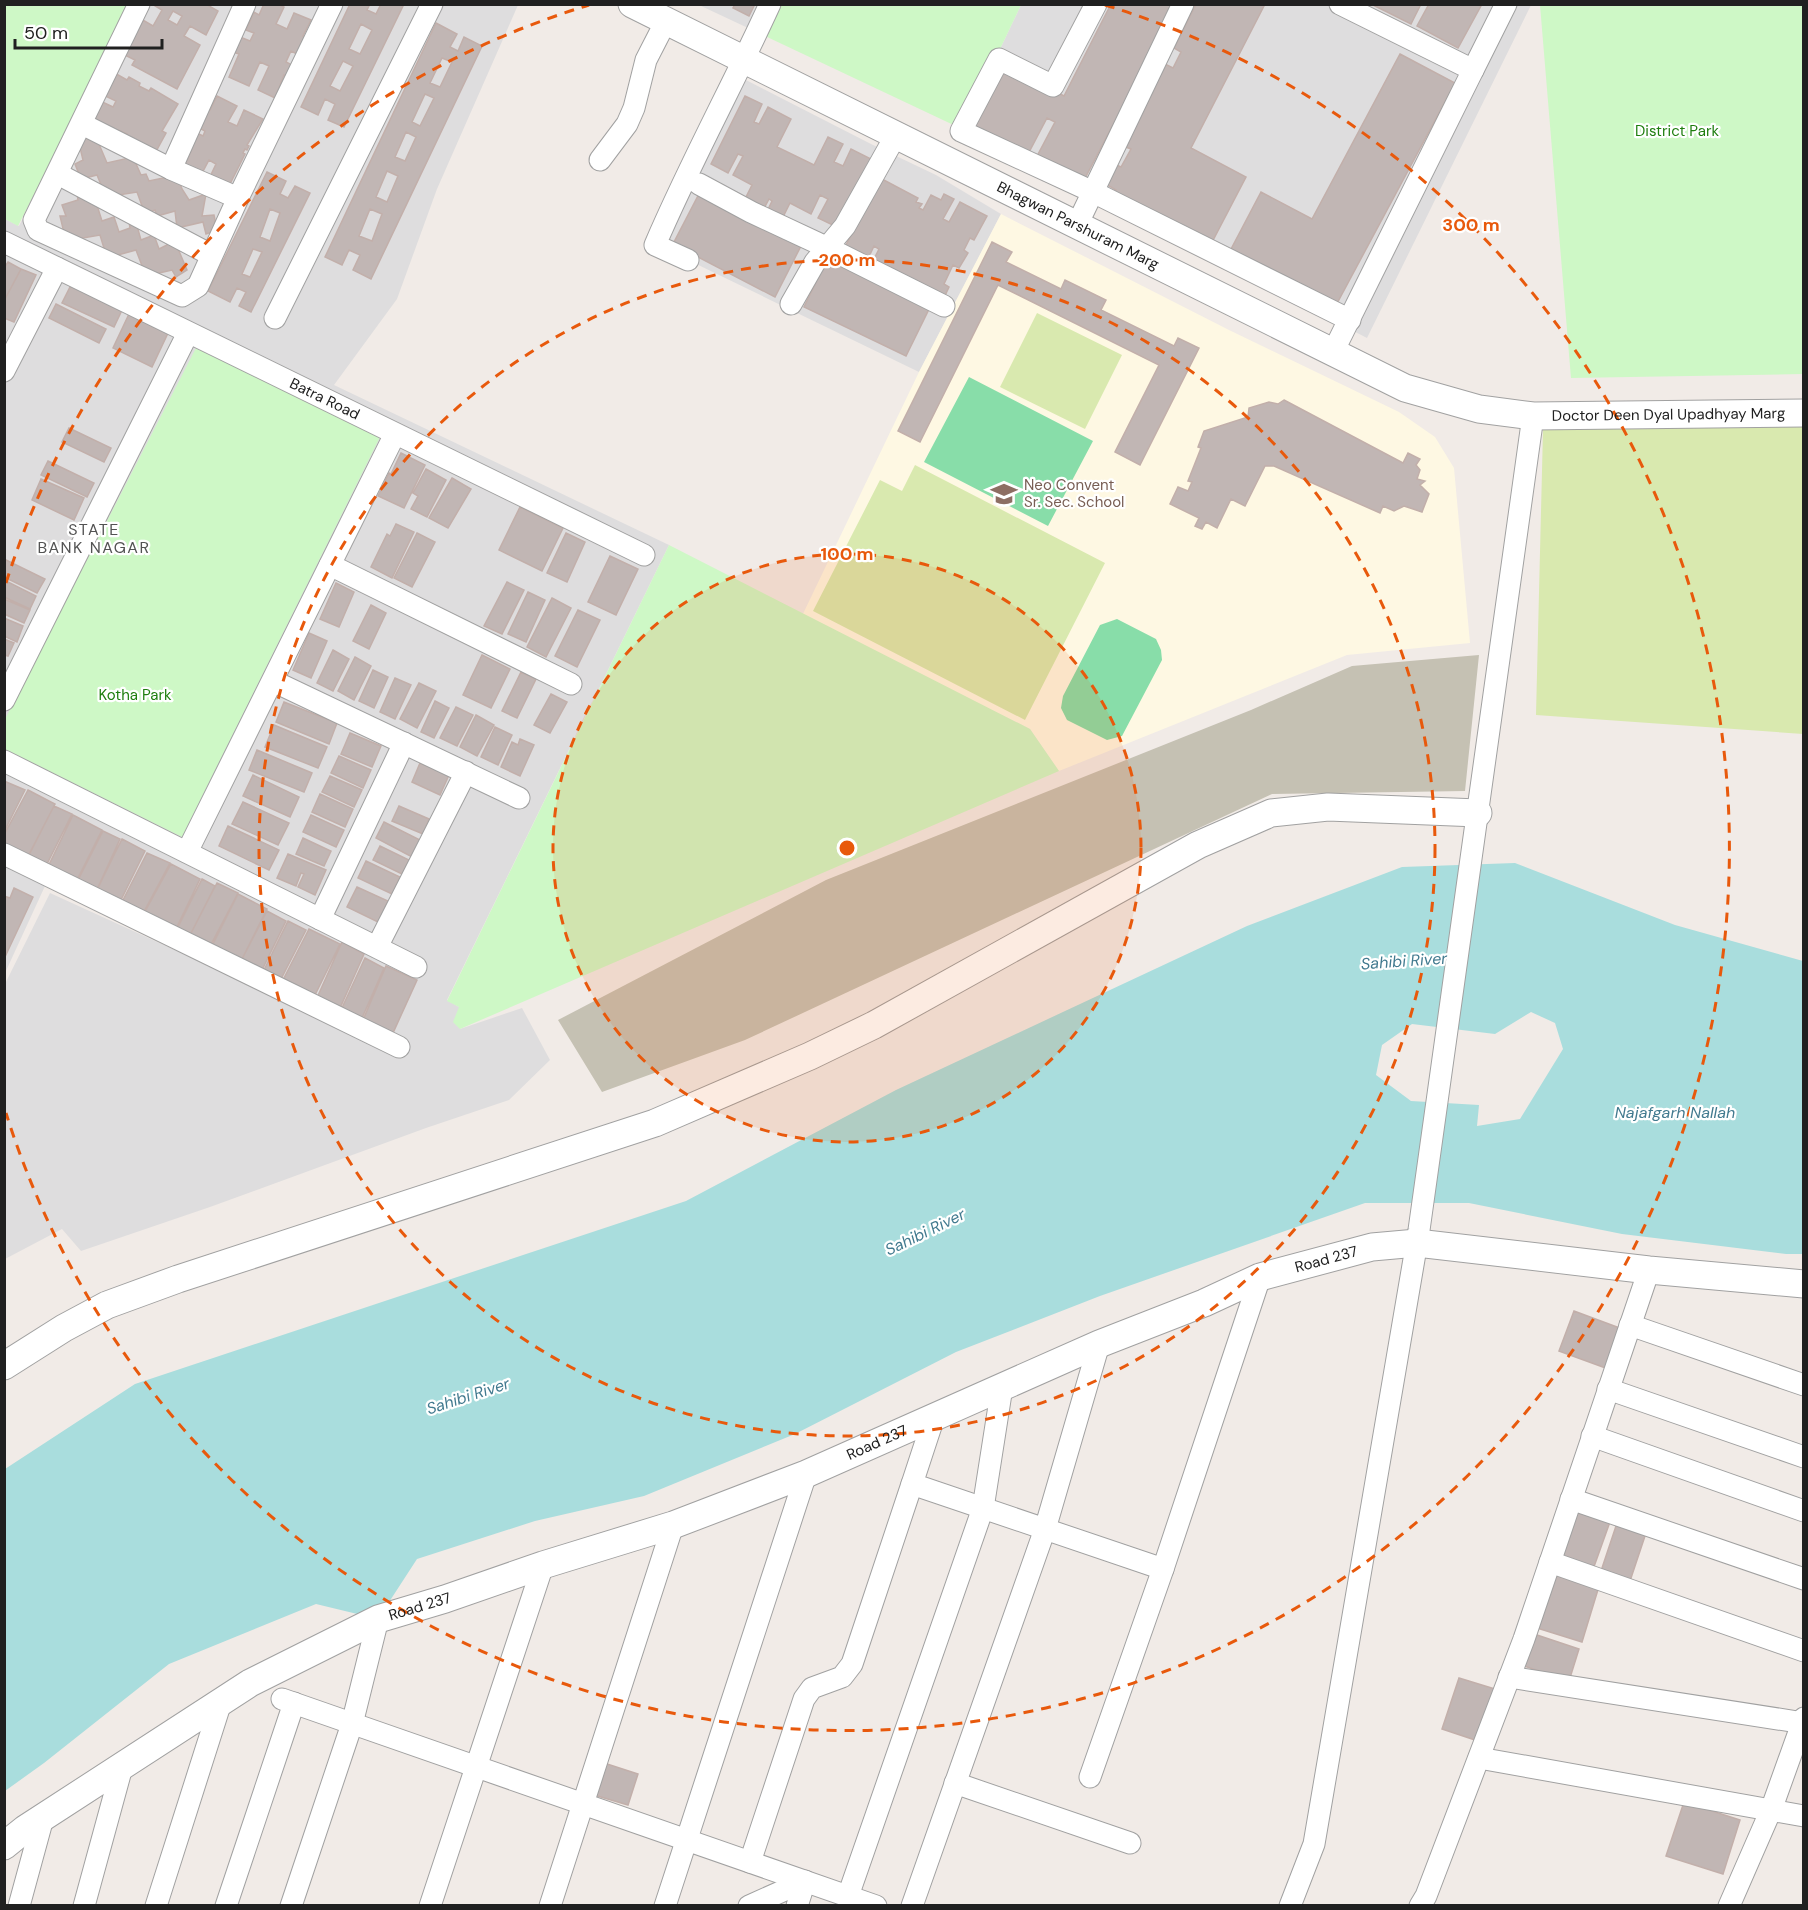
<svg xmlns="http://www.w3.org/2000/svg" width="1808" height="1910" font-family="'DM Sans',sans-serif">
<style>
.residential{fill:#deddde}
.education{fill:#fef8e3}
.construction{fill:#c5c1b3}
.grass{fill:#d9e9af}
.park{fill:#cef8c6}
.pitch{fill:#88dda9}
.water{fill:#a9dddd;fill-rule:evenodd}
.building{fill:#c1b6b4;stroke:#c2afaa;stroke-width:1.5;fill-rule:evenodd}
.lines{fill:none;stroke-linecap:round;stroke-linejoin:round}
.minor-casing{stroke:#a1a1a1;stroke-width:23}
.tertiary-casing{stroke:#a1a1a1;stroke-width:29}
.minor{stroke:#fff;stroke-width:21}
.tertiary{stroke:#fff;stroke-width:27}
.ring{fill:none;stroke:#e8590c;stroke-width:3;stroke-dasharray:10 8}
.labels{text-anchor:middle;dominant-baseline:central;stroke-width:4.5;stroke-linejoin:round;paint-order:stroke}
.park-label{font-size:15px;fill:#1f7e0f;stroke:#fff}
.street-label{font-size:15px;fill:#202020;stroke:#fff}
.education-label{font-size:15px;fill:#785e54;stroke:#fff;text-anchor:start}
.neighbourhood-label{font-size:16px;letter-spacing:1.5px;fill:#535353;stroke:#fff}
.water-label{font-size:16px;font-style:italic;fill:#427a8f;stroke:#fff}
.centre{fill:#e8590c;stroke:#fff;stroke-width:3}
.ring-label{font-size:18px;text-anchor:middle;font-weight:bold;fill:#e8590c;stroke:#fff;stroke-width:4.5;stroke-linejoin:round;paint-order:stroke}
</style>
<rect width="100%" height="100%" fill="#f1ebe7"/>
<path class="residential" d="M130,5H518L437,189L397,299L334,385L669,545L447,1000L459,1007L460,1029L522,1008L550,1060L509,1100L426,1128L210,1207L81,1251L62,1229L5,1259V984L50,893L188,956L45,886L5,973V219L19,226Z
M699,5H780L765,36Z
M1021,5H1531L1367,338L962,129Z
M742,78L871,144L936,175L1001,214L919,372L657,245Z"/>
<path class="education" d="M1001,214L1229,330L1399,412L1435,437L1454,468L1470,643L1347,655L1059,771L1030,729L802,616L919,372Z"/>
<path class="construction" d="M1479,655L1465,791L1272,794L745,1040L602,1092L558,1020L826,880L1251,710L1352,666Z"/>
<path class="grass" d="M1037,313L1122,355L1085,429L1000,387Z
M1803,416V734L1536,715L1543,430Z
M915,465L1105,563L1025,720L813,611L880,480L902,491Z"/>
<path class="park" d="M4,5H130L18,226L5,219Z
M780,5H1021L962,129L765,36Z
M1540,5H1803V374L1571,378Z
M196,348L380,437L182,837L5,749L4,721Z
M669,545L1030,729L1059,771L460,1029L453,1022L459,1007L447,1001Z"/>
<path class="pitch" d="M969,377L1093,441L1048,526L924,462Z
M1117,619L1156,639L1161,650L1162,660L1122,736L1107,740L1067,720L1061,708L1063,696L1100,625Z"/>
<path class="water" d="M1515,863L1675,925L1803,961V1254H1786L1622,1234L1469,1203H1365L1100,1296L956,1352L795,1434L644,1496L535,1521L417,1559L378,1619L316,1604L169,1664L44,1763L5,1791V1469L135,1384L686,1201L896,1090L1247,926L1402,867ZM1531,1012L1555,1023L1563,1049L1520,1119L1477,1126L1479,1105L1411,1101L1376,1075L1382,1045L1412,1024L1495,1034Z"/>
<path class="building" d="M152,4H210L209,6L218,11L206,35L190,26L184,36L200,45L177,89L132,65L135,60L119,52L131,43L143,20L153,26L162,10ZM173,11L182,16L177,25L168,20Z
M264,4H278L284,7L276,24L287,29L294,13L311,20L303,36L306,38L299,55L291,51L286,62L294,66L289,77L284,75L275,98L258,90L269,66L260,62L249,86L229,77L239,54L233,52L240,37L250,41L254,33L246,30L254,12L259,15Z
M350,4H370L367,10L376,14L381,4H404L344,127L328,120L335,104L325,99L318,115L301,107ZM361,24L372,30L360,54L349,49ZM343,61L353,66L340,91L330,86Z
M735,4H755L749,16L733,8Z
M1111,4H1176L1082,184L1035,160L1055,122L1047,118L1027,156L973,128L1005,65L1064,96Z
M1196,4H1265L1191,148L1246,177L1210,246L1112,197L1116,190L1104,183L1114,164L1121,167L1131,149L1123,146L1165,64L1173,68L1181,52L1174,48Z
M1371,4H1421L1411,24Z
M1429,4H1482L1458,48L1417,26Z
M436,23L457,34L450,47L458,51L464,37L482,46L371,279L353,270L360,255L349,250L342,265L325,257ZM442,58L452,62L440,87L430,83ZM425,94L434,98L420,126L412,122ZM406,132L416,137L405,161L395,157ZM387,171L398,176L387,202L376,197ZM370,209L382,214L372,241L359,236Z
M1400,54L1455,83L1334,309L1229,253L1261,192L1312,219Z
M111,71L127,80L129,77L140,83L139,86L149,91L151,88L178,104L162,131L166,133L153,157L124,141L127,134L118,130L115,136L86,119L96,99L113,107L116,101L99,93Z
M217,96L237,106L228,122L237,126L244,110L263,119L247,145L249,146L247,150L245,149L243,153L245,154L228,188L209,179L216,164L209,160L201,175L184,166L191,151L187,148L195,132L203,136L205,131L197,127L207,109L210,110Z
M745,96L762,104L754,122L759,124L768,107L791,119L777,147L814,165L828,137L843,144L834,162L843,166L851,149L873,160L839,228L818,218L828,199L820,195L811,214L790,203L780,223L765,216L772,201L769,199L761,214L742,205L752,185L733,175L743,156L738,154L728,173L711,164Z
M96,137L107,163L133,157L141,175L146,174L149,181L177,175L182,189L189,200L206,194L202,216L214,215L217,230L206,234L203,222L177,228L175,211L157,216L155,210L145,214L137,192L106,197L97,175L81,179L75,164L83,160L78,139Z
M267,172L286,181L280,194L288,198L295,186L310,193L251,312L239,306L246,292L237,288L230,302L208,291ZM270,209L280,213L270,241L260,237ZM253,249L262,252L250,277L242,274Z
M880,178L918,198L916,202L922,204L919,208L923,210L931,195L941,200L944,194L954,199L943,219L949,222L960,202L987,216L974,240L970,238L964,250L968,253L959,268L953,265L944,284L949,287L942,302L871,265L879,249L874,246L866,263L843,251Z
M76,188L95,199L102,221L114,217L119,232L130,228L129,221L135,219L141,240L154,235L159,249L167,245V239L173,237L187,270L176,277L172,270L146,276L136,250L107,258L100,235L66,241L60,216H66L62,205L78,200Z
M701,190L803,242L775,297L673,244Z
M992,242L1012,252L1006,262L1061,289L1065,280L1106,300L1101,310L1174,346L1178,338L1199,348L1140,465L1115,452L1159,365L998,285L920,442L898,431Z
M830,253L932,303L906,356L804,307Z
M8,262L21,269L4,301V268Z
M21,269L36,275L14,322L4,318V301Z
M71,285L122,310L114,327L62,303Z
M56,304L106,329L99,343L49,318Z
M129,314L168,333L152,367L113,348Z
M1284,400L1403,463L1408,453L1420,459L1416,465L1420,470L1417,479L1425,481L1420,485L1429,494L1422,512L1404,506L1394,511L1383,506L1380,513L1274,466H1265L1245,506L1231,499L1217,528L1206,522L1202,529L1195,526L1199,518L1170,504L1178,487L1188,491L1192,482L1188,481L1201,448L1198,447L1204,431L1248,417L1249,408L1269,402L1278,404Z
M69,428L111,448L104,462L62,442Z
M401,453L425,465L404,508L378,496L389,473L391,474Z
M48,461L94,483L87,497L41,475Z
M426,469L446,480L427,517L411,509L418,496L413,493Z
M452,478L471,489L448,528L429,518Z
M41,479L84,498L74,520L32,500Z
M520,507L563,528L542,571L499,550Z
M396,524L414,532L392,578L371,567L387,534L390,536Z
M417,533L435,542L412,587L394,578Z
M566,533L585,542L567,582L547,573Z
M610,556L638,569L616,615L588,602Z
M4,559L45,579L37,593L4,577Z
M4,580L36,596L30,609L4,597Z
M507,582L524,590L502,634L484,626Z
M336,583L354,592L339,627L320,619Z
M528,592L545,600L526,642L508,634Z
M552,598L571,608L546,657L527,647Z
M4,599L30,610L24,623L4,614Z
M371,605L386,613L369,649L353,641Z
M578,610L600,620L577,667L555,656Z
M4,618L23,626L17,642L4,636Z
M309,633L327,641L311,678L293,670Z
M4,639L14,643L8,656L4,655Z
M333,650L349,659L333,691L317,683Z
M482,655L510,669L491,708L463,695Z
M355,657L371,666L354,700L338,691Z
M373,670L388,677L374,708L359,701Z
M521,672L536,679L517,718L502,711Z
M395,678L411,685L395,719L380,712Z
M419,683L436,691L417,728L400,719Z
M551,694L567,702L550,733L534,725Z
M435,701L449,708L434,738L421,732Z
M284,702L337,723L329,744L276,722Z
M456,707L473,715L457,746L440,738Z
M476,715L494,725L477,756L460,747Z
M274,725L327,747L318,768L265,747Z
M495,727L512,735L498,765L481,757Z
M350,733L381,746L372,767L341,754Z
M520,739L534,745L520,776L501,767L512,742L518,745Z
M257,750L312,773L304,792L249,770Z
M339,756L371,770L363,788L331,773Z
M420,763L449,775L440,795L412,782Z
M253,775L299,797L290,817L243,796Z
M330,776L362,790L354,807L322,792Z
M4,781L25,790L4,832Z
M28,790L55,804L25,862L4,852V835Z
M320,794L353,809L345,827L312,812Z
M243,802L289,823L278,845L232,824Z
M54,806L72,814L44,870L26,861Z
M399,806L429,819L423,834L392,821Z
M73,815L102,830L74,886L46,871Z
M311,815L344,830L336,847L303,832Z
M384,822L422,841L414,858L376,838Z
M228,826L279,850L269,870L219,846Z
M103,831L120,839L94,896L75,886Z
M303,838L331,851L324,866L296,854Z
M122,839L145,851L118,906L95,894Z
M380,846L409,860L402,874L373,860Z
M147,853L170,863L140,919L119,908Z
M288,854L326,870L315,895L298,887L304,874L301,873L296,886L277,878Z
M366,861L400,877L392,894L358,878Z
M171,864L200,879L173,935L141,919Z
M202,879L215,886L187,941L174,935Z
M217,883L238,893L208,950L188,939Z
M357,887L388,901L378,922L347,907Z
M14,888L33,897L4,959V896L10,898Z
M238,894L267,909L240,963L210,950Z
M267,911L286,921L261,972L240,963Z
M288,921L306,930L280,981L262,974Z
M309,929L340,944L313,999L281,984Z
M342,942L364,954L340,1008L316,1000Z
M365,958L384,968L362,1018L341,1010Z
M386,966L417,980L393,1033L363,1020Z
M1574,1311L1625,1330L1611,1370L1559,1351Z
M1576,1506L1611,1519L1591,1575L1556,1563Z
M1618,1520L1647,1530L1629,1584L1600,1574Z
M1554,1570L1600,1583L1582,1642L1537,1628Z
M1534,1634L1579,1649L1569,1681L1524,1666Z
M1459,1678L1495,1689L1478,1741L1442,1729Z
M604,1763L638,1774L628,1805L594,1795Z
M1684,1802L1740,1820L1723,1874L1666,1856Z"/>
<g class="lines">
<g class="minor-casing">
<g id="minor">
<path d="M139,4L34,220L38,230L182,296L198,286L238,198L332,4"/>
<path d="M1096,4L1053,86L999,59L961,131L1093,192L1350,320"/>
<path d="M1473,70L1506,4"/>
<path d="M82,124L171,169L238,198"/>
<path d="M600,160L627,124L634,108L646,60L666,21"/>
<path d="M171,169L245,4"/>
<path d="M58,174L211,255"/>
<path d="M699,184L751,212L828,248L944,306"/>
<path d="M1077,225L1183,4"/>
<path id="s1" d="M4,242L644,555"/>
<path d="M688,260L655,245C690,163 733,85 770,4"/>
<path d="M791,304L815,262L845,226L896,135"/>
<path d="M275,318L432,4"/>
<path d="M1333,352L1473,70L1340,4"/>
<path d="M4,371L57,268"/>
<path d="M330,565L571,684"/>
<path d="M273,681L519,798"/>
<path d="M4,700L188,333"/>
<path d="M4,761L416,967"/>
<path d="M187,852L395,434"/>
<path d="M4,854L399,1047"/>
<path d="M320,919L404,743"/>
<path d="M377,947L466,772"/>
<path d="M1630,1325L1804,1385"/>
<path d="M1608,1389L1804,1457"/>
<path d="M934,1417L912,1484L1163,1569"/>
<path d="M1592,1436L1804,1511"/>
<path d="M1571,1499L1804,1579"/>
<path d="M1550,1562L1804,1651"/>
<path d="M1509,1677L1804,1723"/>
<path d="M282,1699L876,1906"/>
<path d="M1479,1758L1804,1816"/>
<path d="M1090,1777L1163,1569L1260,1277"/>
<path d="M955,1783L1130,1843"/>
<path d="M750,1862L804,1699L812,1688L842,1677L852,1664L912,1484"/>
<path d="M848,1896L983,1508L1002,1387"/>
<path d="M19,1906L43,1818"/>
<path d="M84,1906L122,1767"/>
<path d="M156,1906L221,1702"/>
<path d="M226,1906L294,1703"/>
<path d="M291,1906L352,1724L378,1619"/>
<path d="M430,1906L543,1565"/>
<path d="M550,1906L673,1525"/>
<path d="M665,1906L806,1474"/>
<path d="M749,1906L805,1881L797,1906"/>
<path d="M912,1906L1045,1529L1099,1344"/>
<path d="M1290,1906L1314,1844L1419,1230L1533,416"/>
<path d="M1420,1906L1426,1896L1524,1639L1649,1270"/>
<path d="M1729,1906L1771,1810L1804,1718"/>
</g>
</g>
<g class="tertiary-casing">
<g id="tertiary">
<path id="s2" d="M632,4L1405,388L1479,409L1533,416L1804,413"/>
<path d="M4,1366L64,1328L107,1305L178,1279L655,1123L810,1056L874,1025L1198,845L1271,813L1328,807L1478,813"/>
<path id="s3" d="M4,1846L25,1829L250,1683L378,1619L445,1599L543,1565L673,1525L806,1474L1099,1344L1204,1303L1260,1277L1372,1247L1417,1243L1649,1270L1804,1284"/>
</g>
</g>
<use href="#minor" class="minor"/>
<use href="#tertiary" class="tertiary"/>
</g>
<circle cx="847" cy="848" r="294" fill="#e8590c" fill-opacity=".12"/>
<g class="ring">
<circle cx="847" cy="848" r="294"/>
<circle cx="847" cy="848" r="588"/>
<path d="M6 583A882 882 0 0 1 589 5M1105 5A882 882 0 1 1 6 1113"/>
</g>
<defs>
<g id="school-bare" transform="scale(2.07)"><path d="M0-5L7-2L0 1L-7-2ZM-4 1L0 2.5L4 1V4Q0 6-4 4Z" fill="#8d6e63" stroke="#fff" stroke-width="2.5" paint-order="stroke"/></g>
</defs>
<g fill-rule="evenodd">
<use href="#school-bare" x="1004" y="494"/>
</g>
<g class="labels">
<g class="park-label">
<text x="1677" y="131">District Park</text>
<text x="135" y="695">Kotha Park</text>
</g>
<g class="street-label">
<text stroke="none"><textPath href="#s2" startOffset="498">Bhagwan Parshuram Marg</textPath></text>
<text stroke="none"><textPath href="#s1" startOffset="357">Batra Road</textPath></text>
<text stroke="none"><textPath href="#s2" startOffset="1130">Doctor Deen Dyal Upadhyay Marg</textPath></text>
<text stroke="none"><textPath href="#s3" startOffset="1454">Road 237</textPath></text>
<text stroke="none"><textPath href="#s3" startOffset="968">Road 237</textPath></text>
<text stroke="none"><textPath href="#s3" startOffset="482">Road 237</textPath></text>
</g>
<g class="education-label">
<text x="1024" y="485">Neo Convent<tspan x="1024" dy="17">Sr. Sec. School</tspan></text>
</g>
<g class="neighbourhood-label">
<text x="94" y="529">STATE<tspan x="94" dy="18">BANK NAGAR</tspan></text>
</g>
<g class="water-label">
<text transform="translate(1404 961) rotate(-4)">Sahibi River</text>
<text x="1675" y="1112">Najafgarh Nallah</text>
<text transform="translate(925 1232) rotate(-26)">Sahibi River</text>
<text transform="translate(468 1396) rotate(-18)">Sahibi River</text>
</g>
</g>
<circle cx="847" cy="848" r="9" class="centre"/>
<g class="ring-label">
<text x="1471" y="231">300 m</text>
<text x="847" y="266">200 m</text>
<text x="847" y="560">100 m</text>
</g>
<rect width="1808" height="1910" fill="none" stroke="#202020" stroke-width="12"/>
<path d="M15 39v9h147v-9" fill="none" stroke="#202020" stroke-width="3"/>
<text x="24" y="39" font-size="18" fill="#202020" stroke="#ffffff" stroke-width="4.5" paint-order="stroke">50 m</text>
</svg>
